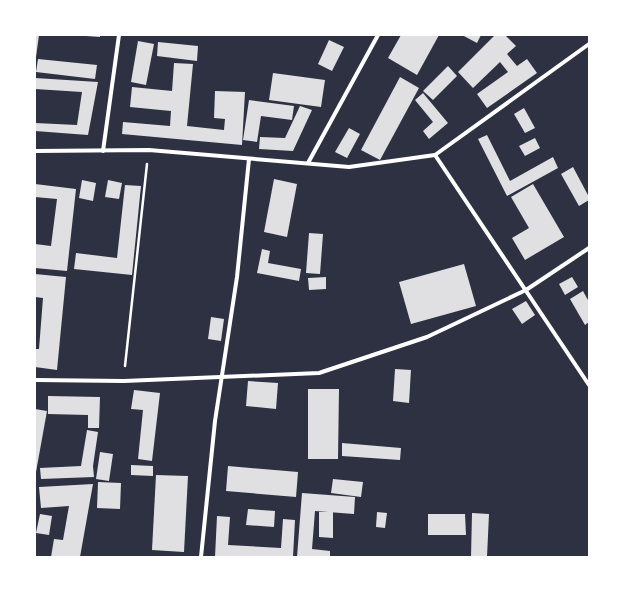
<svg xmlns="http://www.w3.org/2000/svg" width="624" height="592" font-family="Inter,sans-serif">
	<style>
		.building { fill: #e0e0e3 }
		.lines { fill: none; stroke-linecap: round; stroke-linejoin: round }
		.path { stroke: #fff; stroke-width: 2.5 }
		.minor { stroke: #fff; stroke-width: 4 }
	</style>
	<rect width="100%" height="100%" fill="#2d3142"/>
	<g class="building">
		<path d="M 35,35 L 39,35 L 36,57 L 35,57 Z"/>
		<path d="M 86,35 L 100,35 L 100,37 L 86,36 Z"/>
		<path d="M 401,35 L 439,35 L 417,75 L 388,58 Z"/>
		<path d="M 462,35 L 481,35 L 477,43 Z"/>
		<path d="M 495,35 L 505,35 L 516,46 L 507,54 L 517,66 L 527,59 L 537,73 L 487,108 L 477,94 L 508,72 L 500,62 L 473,88 L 458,72 Z"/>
		<path d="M 329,40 L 344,47 L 332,71 L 318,64 Z"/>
		<path d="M 138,41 L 154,44 L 146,85 L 131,82 Z"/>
		<path d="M 158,42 L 198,46 L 197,61 L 157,56 Z"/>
		<path d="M 38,59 L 97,65 L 95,79 L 36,72 Z"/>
		<path d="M 174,63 L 193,64 L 187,126 L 224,130 L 225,119 L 214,118 L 215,91 L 245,92 L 242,145 L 122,134 L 123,122 L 170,126 L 171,111 L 130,107 L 132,87 L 172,91 Z"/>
		<path d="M 448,66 L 457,76 L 433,100 L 423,91 Z"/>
		<path d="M 273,73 L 325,80 L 321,107 L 269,100 Z"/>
		<path d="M 400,77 L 419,88 L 380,160 L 361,150 Z"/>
		<path d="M 35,78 L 98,82 L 88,135 L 35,131 L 35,123 L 77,125 L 82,92 L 35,89 Z"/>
		<path d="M 423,93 L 448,123 L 429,139 L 423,131 L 433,122 L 415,100 Z"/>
		<path d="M 249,100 L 294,106 L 292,120 L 261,116 L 257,142 L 243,140 Z"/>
		<path d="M 300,106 L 312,110 L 293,151 L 259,149 L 260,137 L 285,138 Z"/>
		<path d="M 524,108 L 535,128 L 525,133 L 514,114 Z"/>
		<path d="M 349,128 L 360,134 L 347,158 L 335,152 Z"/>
		<path d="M 487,135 L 510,181 L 553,157 L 558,168 L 507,196 L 478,139 Z"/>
		<path d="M 535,138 L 540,148 L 525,156 L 519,146 Z"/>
		<path d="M 573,167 L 589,197 L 589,200 L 579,206 L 561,174 Z"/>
		<path d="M 274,179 L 297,184 L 287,237 L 264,232 Z"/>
		<path d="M 82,180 L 96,183 L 93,201 L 79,198 Z"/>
		<path d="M 108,180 L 122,183 L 119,199 L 105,197 Z"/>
		<path d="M 35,184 L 76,189 L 67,271 L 35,268 L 35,244 L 51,246 L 57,199 L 35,197 Z"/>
		<path d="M 533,184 L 564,237 L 525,260 L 512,238 L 529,228 L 511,197 Z"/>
		<path d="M 125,185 L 141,186 L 132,275 L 74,269 L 76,253 L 117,258 Z"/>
		<path d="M 309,233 L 323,234 L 320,274 L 306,273 Z"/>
		<path d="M 262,249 L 270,251 L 268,263 L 301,269 L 299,281 L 257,273 Z"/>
		<path d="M 464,264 L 476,306 L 411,324 L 399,282 Z"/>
		<path d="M 35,274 L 66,277 L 57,370 L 35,367 L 35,349 L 39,349 L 43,298 L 35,297 Z"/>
		<path d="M 326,277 L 326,289 L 309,290 L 308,278 Z"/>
		<path d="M 572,277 L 578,287 L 565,295 L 559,284 Z"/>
		<path d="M 583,291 L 589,302 L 589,322 L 585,325 L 570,299 Z"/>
		<path d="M 526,301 L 535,315 L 522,324 L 512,309 Z"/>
		<path d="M 211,317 L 224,319 L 221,341 L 208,339 Z"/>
		<path d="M 395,369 L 411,370 L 409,403 L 393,401 Z"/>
		<path d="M 248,381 L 278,383 L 276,409 L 246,406 Z"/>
		<path d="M 308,389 L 339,389 L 338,459 L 308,459 Z"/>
		<path d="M 134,390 L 160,393 L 152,461 L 138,459 L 143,410 L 131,409 Z"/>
		<path d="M 48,396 L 100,397 L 99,428 L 88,428 L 88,415 L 48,414 Z"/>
		<path d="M 35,409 L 47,411 L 36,472 L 35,472 Z"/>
		<path d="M 87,430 L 98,432 L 93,466 L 94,477 L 41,479 L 40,468 L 81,466 Z"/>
		<path d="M 342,443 L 401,448 L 400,460 L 342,456 Z"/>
		<path d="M 100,452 L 113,454 L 109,481 L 96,479 Z"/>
		<path d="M 131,465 L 153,466 L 153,476 L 131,475 Z"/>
		<path d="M 228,466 L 298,472 L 296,497 L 226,491 Z"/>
		<path d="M 156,475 L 188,476 L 184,552 L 152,550 Z"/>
		<path d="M 333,479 L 363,482 L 361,497 L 331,493 Z"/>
		<path d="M 98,482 L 121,483 L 120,509 L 97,508 Z"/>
		<path d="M 93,484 L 80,557 L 51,557 L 54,539 L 63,540 L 69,506 L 41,508 L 39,487 Z"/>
		<path d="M 302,493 L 355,497 L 354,514 L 315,511 L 312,549 L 330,551 L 330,557 L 297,557 Z"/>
		<path d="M 248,509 L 275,511 L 274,527 L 246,525 Z"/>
		<path d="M 319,512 L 333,512 L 333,538 L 319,537 Z"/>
		<path d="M 377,512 L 387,513 L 385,528 L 376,527 Z"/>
		<path d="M 472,513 L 489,514 L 487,557 L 471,557 Z"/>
		<path d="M 40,514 L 52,516 L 49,535 L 36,533 Z"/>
		<path d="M 428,514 L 465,514 L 466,535 L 428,535 Z"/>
		<path d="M 217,516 L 230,517 L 228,545 L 281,548 L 283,519 L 295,520 L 293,557 L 215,557 Z"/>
	</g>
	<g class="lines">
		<path class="path" d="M 125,366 L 147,164"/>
		<g class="minor">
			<path d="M 35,151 L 149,150 L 349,167 L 435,155 L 589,44"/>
			<path d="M 103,151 L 119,35"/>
			<path d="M 435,155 L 589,385"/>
			<path d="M 308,163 L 378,35"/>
			<path d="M 35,380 L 124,381 L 319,373 L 427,337 L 526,290 L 589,248"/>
			<path d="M 201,557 L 215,421 L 237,277 L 249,159"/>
		</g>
	</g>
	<rect width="624" height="592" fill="none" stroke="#ffffff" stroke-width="72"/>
</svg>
